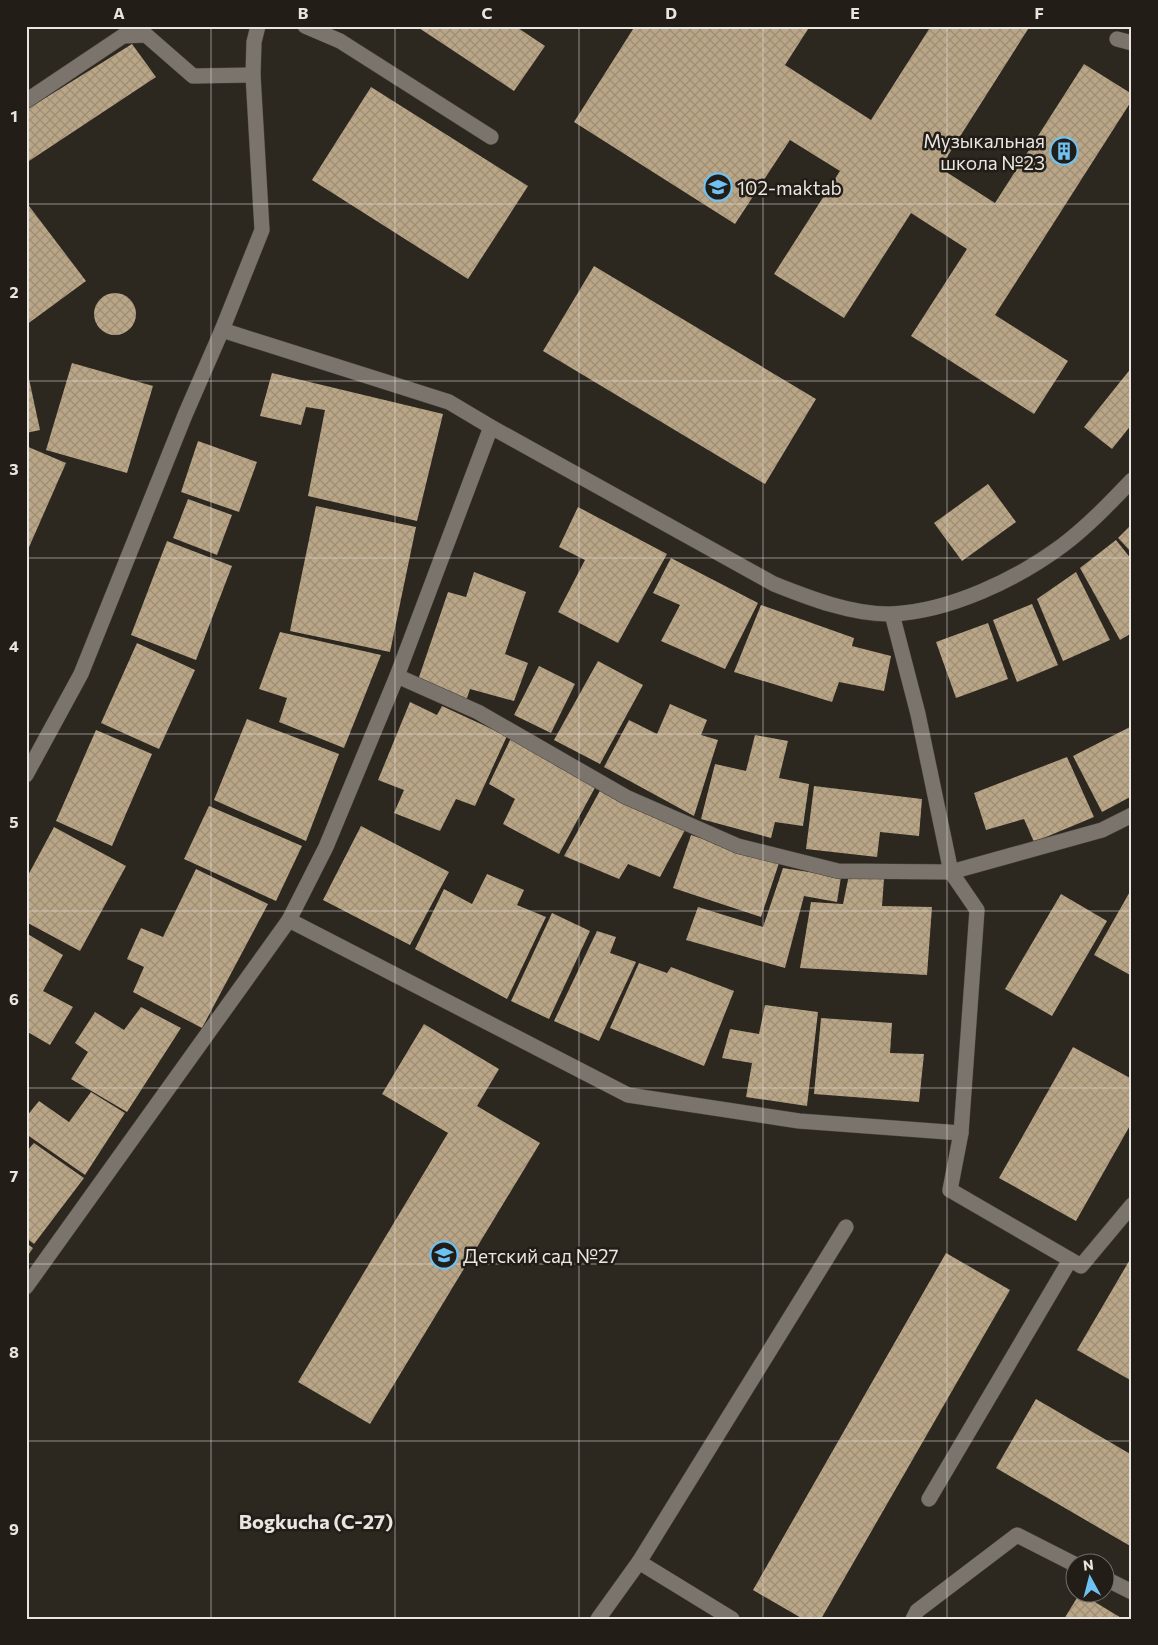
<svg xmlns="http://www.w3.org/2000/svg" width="1158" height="1645" font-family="Commissioner,sans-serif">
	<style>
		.building { fill: url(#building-cross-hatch) }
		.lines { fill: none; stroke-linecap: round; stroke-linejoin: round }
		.minor-casing { stroke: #47433d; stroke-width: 16 }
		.minor { stroke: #7b746c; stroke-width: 15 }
		.grid { fill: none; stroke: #e9e6e1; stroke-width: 1; stroke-opacity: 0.55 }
		.labels { text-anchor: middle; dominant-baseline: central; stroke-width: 5; stroke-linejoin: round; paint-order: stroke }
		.poi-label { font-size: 19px; fill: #e9e6e1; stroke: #221d16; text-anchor: start }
		.neighbourhood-label { font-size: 20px; font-weight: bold; fill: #e9e6e1; stroke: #221d16 }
		.neatline { fill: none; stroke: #e9e6e1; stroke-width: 2 }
		.grid-label { font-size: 16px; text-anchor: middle; font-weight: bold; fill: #e9e6e1 }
	</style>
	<defs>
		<pattern id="building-cross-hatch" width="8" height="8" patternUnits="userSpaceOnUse" patternTransform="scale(1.25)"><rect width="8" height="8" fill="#baa687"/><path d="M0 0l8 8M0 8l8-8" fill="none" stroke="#9d8e76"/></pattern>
	</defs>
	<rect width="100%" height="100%" fill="#2c271f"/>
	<g class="building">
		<path d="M 420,26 L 515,26 L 545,46 L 514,91 L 419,28 Z"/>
		<path d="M 635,26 L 810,26 L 785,65 L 871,120 L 931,26 L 1030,26 L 940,168 L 995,203 L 1084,64 L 1132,94 L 1132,100 L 995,315 L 1068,361 L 1034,414 L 911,336 L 967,249 L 911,213 L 844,318 L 774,274 L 840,171 L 790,140 L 735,224 L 574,122 Z"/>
		<path d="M 132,44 L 156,77 L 26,163 L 26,110 Z"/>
		<path d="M 371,87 L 528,186 L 468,279 L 312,180 Z"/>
		<path d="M 26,202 L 86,281 L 26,325 Z"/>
		<path d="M 594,266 L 816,399 L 765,484 L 543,351 Z"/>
		<circle cx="115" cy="314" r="21"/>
		<path d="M 72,363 L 153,386 L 127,473 L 46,450 Z"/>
		<path d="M 1132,367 L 1132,424 L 1112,449 L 1084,427 Z"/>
		<path d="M 272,373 L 443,414 L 417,521 L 308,496 L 325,410 L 306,407 L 301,425 L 260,416 Z"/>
		<path d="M 26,379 L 29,379 L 40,430 L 26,433 Z"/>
		<path d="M 198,441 L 257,462 L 239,512 L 181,492 Z"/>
		<path d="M 26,446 L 66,463 L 26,554 Z"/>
		<path d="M 988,484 L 1016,522 L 962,561 L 934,523 Z"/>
		<path d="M 188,499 L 232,515 L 217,555 L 173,538 Z"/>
		<path d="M 316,506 L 416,527 L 390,652 L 290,631 Z"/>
		<path d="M 578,507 L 667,554 L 618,643 L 558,612 L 585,560 L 559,547 Z"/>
		<path d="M 1132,524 L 1132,553 L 1118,538 Z"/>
		<path d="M 1116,540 L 1132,560 L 1132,633 L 1120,640 L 1080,568 Z"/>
		<path d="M 167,541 L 232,566 L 196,660 L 131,635 Z"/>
		<path d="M 671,558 L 758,603 L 725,669 L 661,641 L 680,605 L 653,593 Z"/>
		<path d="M 474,572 L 526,592 L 505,654 L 528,663 L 514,701 L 470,689 L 466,701 L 417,683 L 448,592 L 466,597 Z"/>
		<path d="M 1076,572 L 1110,640 L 1063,661 L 1037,599 Z"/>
		<path d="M 1032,604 L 1058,665 L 1017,682 L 993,620 Z"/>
		<path d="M 761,605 L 854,638 L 852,646 L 891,656 L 884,691 L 839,682 L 832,702 L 734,672 Z"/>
		<path d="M 988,623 L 1008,679 L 956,698 L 936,642 Z"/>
		<path d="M 280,632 L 381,655 L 344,748 L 279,722 L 287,698 L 259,689 Z"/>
		<path d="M 137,643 L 195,670 L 159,749 L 101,723 Z"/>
		<path d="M 598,661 L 643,685 L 600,764 L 554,740 Z"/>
		<path d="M 539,666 L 575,684 L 551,733 L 514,715 Z"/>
		<path d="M 410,702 L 437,715 L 442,706 L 507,736 L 475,806 L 456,799 L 440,831 L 394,813 L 404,790 L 378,780 Z"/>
		<path d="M 670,704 L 707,720 L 701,735 L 718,740 L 694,816 L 604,767 L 629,720 L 657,734 Z"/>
		<path d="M 247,719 L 339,754 L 306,841 L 214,800 Z"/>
		<path d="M 1132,726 L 1132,796 L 1102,812 L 1073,756 Z"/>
		<path d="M 96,730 L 152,754 L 112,846 L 56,821 Z"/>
		<path d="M 755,735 L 788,741 L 779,778 L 809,784 L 803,826 L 775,822 L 771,838 L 701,819 L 715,764 L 746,771 Z"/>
		<path d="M 512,736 L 598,782 L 559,854 L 503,824 L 515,799 L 489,784 Z"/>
		<path d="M 1067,757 L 1094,817 L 1034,842 L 1024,819 L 986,830 L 974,793 Z"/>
		<path d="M 814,786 L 922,799 L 919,836 L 880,832 L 877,857 L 806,849 Z"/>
		<path d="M 602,787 L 685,830 L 660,877 L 628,864 L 619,879 L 564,856 Z"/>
		<path d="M 209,806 L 302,846 L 276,901 L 184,859 Z"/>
		<path d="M 361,826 L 449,872 L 410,945 L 323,900 Z"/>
		<path d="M 54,827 L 126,866 L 80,951 L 26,922 L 26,879 Z"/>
		<path d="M 691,835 L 779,863 L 761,917 L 673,888 Z"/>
		<path d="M 783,868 L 841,877 L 837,902 L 804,896 L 785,968 L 686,940 L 698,907 L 763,927 Z"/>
		<path d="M 196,869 L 268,904 L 202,1028 L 133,992 L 144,967 L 127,959 L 141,928 L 163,937 Z"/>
		<path d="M 487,874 L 524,890 L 517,905 L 546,917 L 507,999 L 415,949 L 444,889 L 472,904 Z"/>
		<path d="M 849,875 L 884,879 L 882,906 L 932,907 L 927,975 L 800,968 L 811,902 L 843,904 Z"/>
		<path d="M 1132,888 L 1132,976 L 1094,955 Z"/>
		<path d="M 1061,894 L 1107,921 L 1052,1016 L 1005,989 Z"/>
		<path d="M 552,913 L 590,931 L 549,1019 L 511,1001 Z"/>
		<path d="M 597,931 L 616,937 L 610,953 L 636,962 L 599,1041 L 554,1021 Z"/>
		<path d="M 26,933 L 63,955 L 43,991 L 73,1007 L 50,1045 L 26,1031 Z"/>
		<path d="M 639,963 L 667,973 L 671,967 L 734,991 L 704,1066 L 610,1028 Z"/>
		<path d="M 765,1005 L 818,1012 L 807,1106 L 746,1097 L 752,1063 L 722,1058 L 730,1029 L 759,1034 Z"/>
		<path d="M 141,1007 L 181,1028 L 127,1112 L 71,1079 L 88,1052 L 75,1043 L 95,1012 L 124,1030 Z"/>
		<path d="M 821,1018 L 892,1023 L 890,1053 L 924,1054 L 919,1102 L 814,1094 Z"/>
		<path d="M 424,1024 L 499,1069 L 477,1106 L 540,1143 L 370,1424 L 298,1382 L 448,1133 L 382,1094 Z"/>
		<path d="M 1073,1047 L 1132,1079 L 1132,1122 L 1076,1221 L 999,1178 Z"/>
		<path d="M 91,1092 L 125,1113 L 85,1175 L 26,1134 L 26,1117 L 39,1101 L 69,1122 Z"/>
		<path d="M 34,1143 L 84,1178 L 34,1244 L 26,1238 L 26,1152 Z"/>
		<path d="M 26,1243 L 33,1248 L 26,1258 Z"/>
		<path d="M 946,1253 L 1010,1290 L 821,1619 L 803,1619 L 753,1590 Z"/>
		<path d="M 1132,1256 L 1132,1381 L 1077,1350 Z"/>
		<path d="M 1036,1399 L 1132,1455 L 1132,1547 L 996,1468 Z"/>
		<path d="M 1080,1593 L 1123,1619 L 1064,1619 Z"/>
	</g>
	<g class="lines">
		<g class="minor-casing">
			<g id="minor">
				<path d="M 305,26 L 340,41 L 491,137"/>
				<path d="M 1117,39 L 1132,43"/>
				<path d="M 26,101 L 123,36 L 146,35 L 193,76 L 253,75"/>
				<path d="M 222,330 L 449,402 L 491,427 L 774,584 C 809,598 853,615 892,614 C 950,611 1016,580 1063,545 C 1088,526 1110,503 1132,480"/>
				<path d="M 892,614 L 918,714 L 951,872 L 977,910 L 961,1133 L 950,1190 L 1081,1266 L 1132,1205"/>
				<path d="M 397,676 L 478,712 L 626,797 L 738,846 L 838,871 L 951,872 L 1102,830 L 1132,815"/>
				<path d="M 26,775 L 81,674 L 185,415 L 222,330 L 262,230 L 253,75 L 254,42 L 258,26"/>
				<path d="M 289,920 L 628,1095 L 799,1121 L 961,1133"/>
				<path d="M 26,1287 L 289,920 L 326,847 L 397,676 L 491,427"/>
				<path d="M 929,1499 L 1070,1260"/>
				<path d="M 639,1562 L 846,1227"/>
				<path d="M 1106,1579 L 1132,1592"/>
				<path d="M 598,1619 L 639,1562 L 732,1619"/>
				<path d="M 913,1619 L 917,1611 L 1017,1535 L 1076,1565"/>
			</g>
		</g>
		<use href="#minor" class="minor"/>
	</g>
	<path class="grid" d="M 211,26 L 211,1619M 395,26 L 395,1619M 579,26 L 579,1619M 763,26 L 763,1619M 947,26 L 947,1619M 26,204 L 1132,204M 26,381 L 1132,381M 26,558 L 1132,558M 26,734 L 1132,734M 26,911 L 1132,911M 26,1088 L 1132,1088M 26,1264 L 1132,1264M 26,1441 L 1132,1441"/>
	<defs>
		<g id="building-ring" transform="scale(1.4375)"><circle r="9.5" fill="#221d16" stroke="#6ec2f3" stroke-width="1.5"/><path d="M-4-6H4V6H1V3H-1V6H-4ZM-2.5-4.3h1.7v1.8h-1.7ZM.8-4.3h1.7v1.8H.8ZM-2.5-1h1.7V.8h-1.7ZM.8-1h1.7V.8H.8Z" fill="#6ec2f3"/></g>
		<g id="school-ring" transform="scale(1.4375)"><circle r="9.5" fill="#221d16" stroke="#6ec2f3" stroke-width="1.5"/><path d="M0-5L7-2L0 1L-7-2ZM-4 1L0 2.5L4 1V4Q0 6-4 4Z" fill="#6ec2f3"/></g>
	</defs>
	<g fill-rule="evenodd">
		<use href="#building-ring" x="1064" y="151"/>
		<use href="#school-ring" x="718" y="187"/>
		<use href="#school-ring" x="444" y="1255"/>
	</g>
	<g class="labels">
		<g class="poi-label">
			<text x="1045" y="140" text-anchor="end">Музыкальная<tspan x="1045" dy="22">школа №23</tspan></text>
			<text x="737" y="187">102-maktab</text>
			<text x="463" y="1255">Детский сад №27</text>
		</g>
		<g class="neighbourhood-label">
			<text x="316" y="1521">Bogkucha (C-27)</text>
		</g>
	</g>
	<rect width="1158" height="1645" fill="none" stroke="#221d16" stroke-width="55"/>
	<g transform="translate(1090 1578) rotate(353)"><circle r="24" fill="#221d16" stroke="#726d67"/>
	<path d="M0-4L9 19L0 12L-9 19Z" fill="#6ec2f3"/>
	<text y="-8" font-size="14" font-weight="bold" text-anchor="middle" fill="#e9e6e1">N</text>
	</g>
	<rect x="28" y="28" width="1102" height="1590" class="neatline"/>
	<g class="grid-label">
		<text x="119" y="19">A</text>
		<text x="303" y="19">B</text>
		<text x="487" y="19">C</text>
		<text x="671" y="19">D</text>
		<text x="855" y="19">E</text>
		<text x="1039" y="19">F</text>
		<text x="14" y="122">1</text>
		<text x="14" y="298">2</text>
		<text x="14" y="475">3</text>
		<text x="14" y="652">4</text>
		<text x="14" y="828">5</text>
		<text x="14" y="1005">6</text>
		<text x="14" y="1182">7</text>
		<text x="14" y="1358">8</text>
		<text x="14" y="1535">9</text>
	</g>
</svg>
